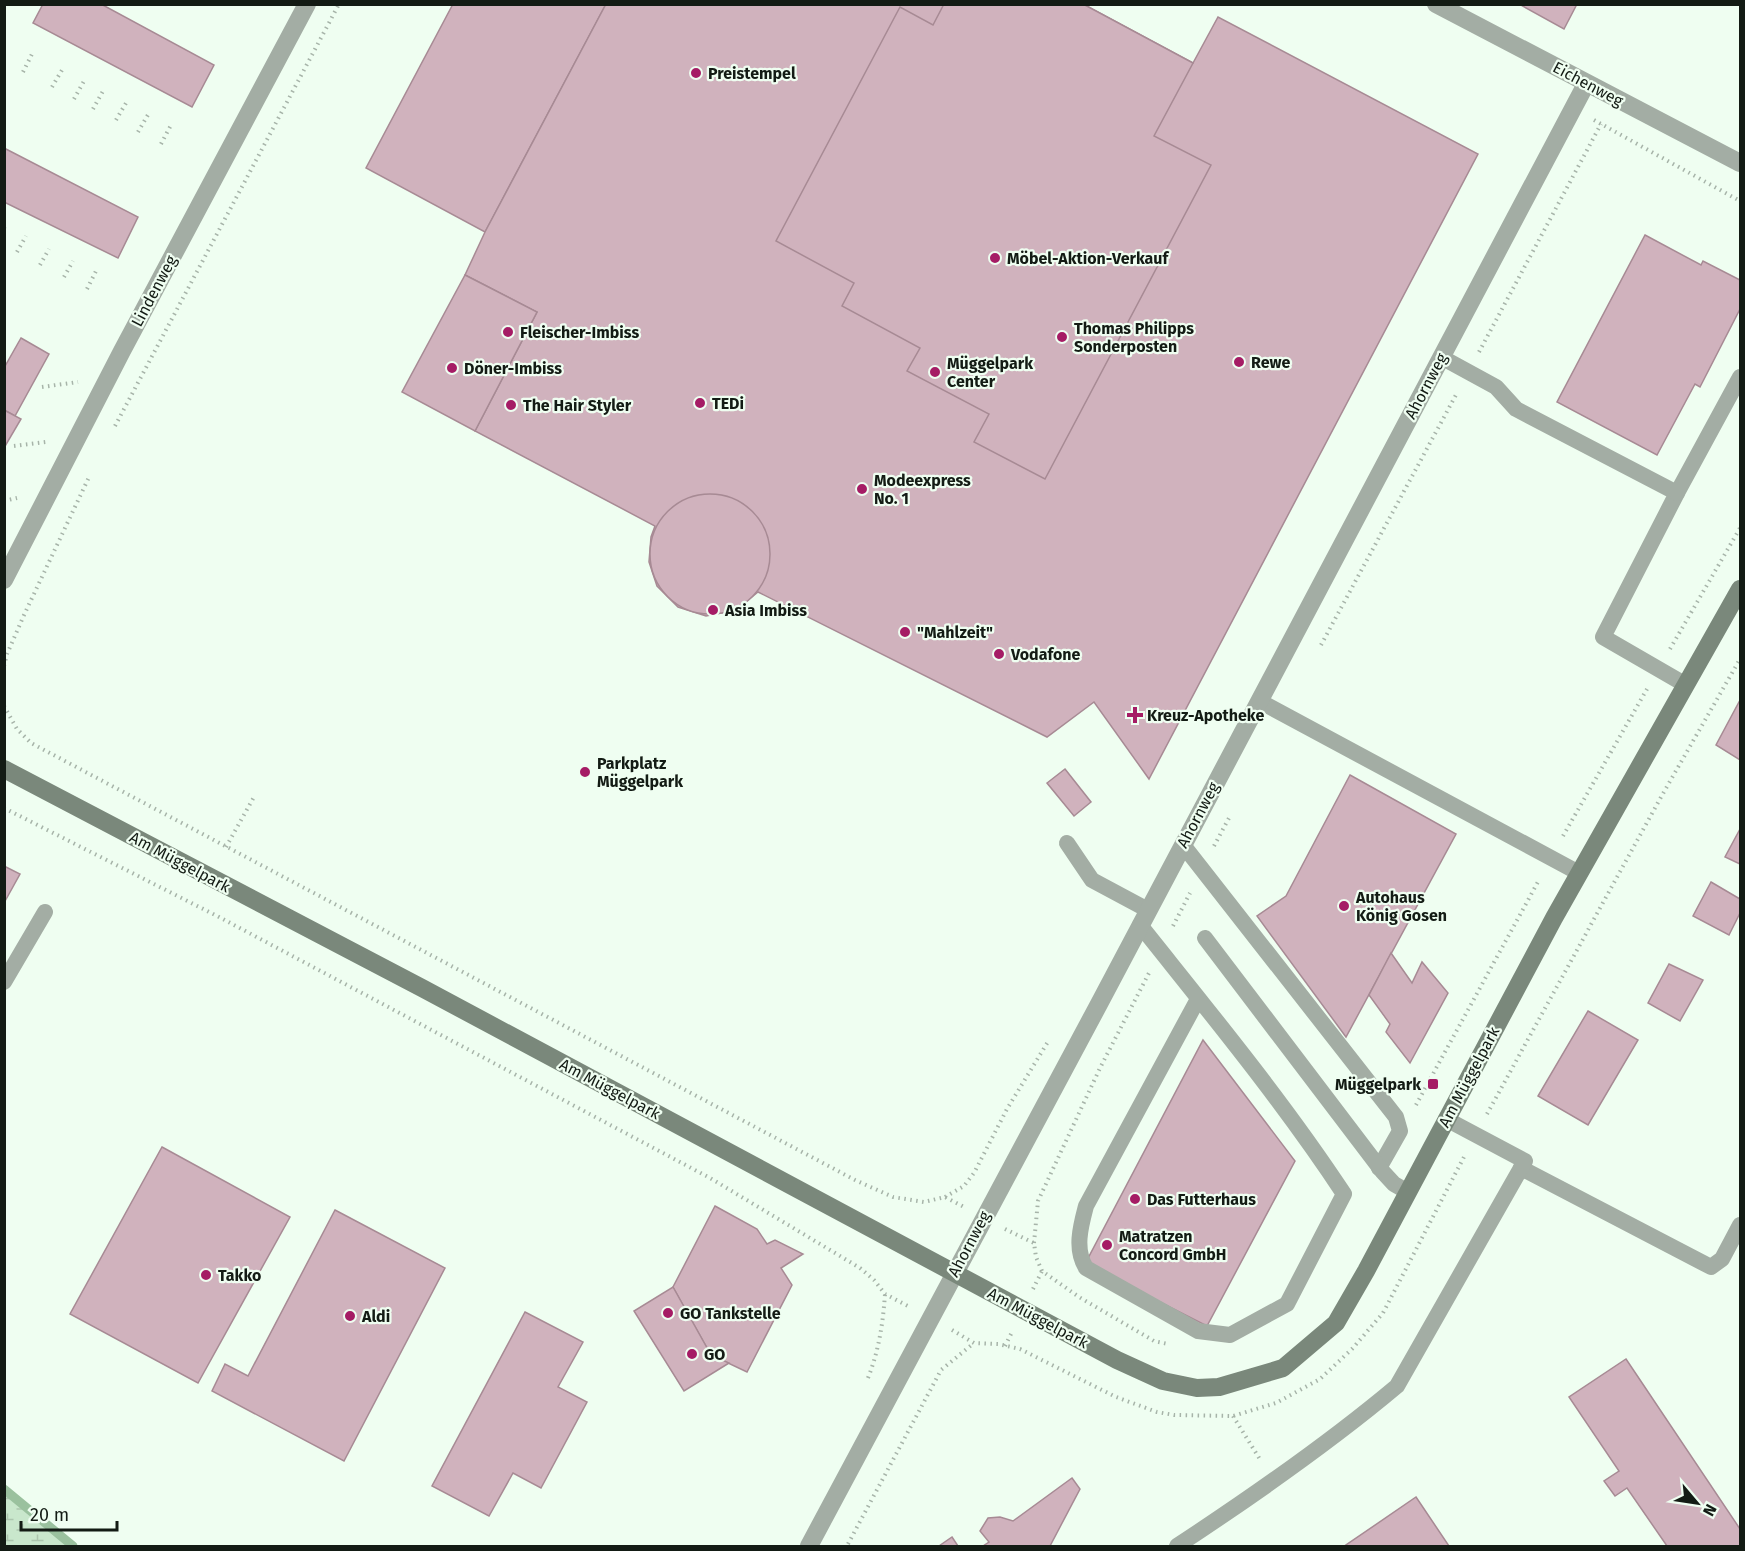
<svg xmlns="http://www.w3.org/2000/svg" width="1745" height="1551" font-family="'Fira Sans',sans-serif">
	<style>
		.wetland { fill: url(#wetland-marsh) }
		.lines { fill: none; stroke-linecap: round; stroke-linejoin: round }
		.stream { stroke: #9ac19e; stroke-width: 9 }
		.building { fill: #d0b2bd; stroke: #a78a94; stroke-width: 1.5 }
		.path { stroke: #a7b4a9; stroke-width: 4; stroke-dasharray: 1.5 4.5; stroke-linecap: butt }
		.lane { stroke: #a3ada4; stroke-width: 16 }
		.street { stroke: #a3ada4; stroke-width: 18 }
		.secondary { stroke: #7a887b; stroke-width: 18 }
		.poi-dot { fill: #a51c65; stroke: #effef1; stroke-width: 2 }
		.labels { text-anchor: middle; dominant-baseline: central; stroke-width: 4.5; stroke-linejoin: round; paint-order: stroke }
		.poi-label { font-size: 16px; font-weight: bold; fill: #131b14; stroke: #effef1; text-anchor: start }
		.street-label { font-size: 16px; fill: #131b14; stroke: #effef1 }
	</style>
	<defs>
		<pattern id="wetland-marsh" width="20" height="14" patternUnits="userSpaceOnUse" patternTransform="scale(1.5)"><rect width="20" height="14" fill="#c9e7cc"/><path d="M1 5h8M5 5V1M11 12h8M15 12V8" fill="none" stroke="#acc6ae"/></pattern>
	</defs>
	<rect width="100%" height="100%" fill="#effef1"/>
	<path class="wetland" d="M 5,1489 L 73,1546 L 5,1546 Z"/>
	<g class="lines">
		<path class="stream" d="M 4,1489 L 73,1546"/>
	</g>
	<g class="building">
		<path d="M 43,4 L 101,4 L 214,65 L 192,107 L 33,23 Z"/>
		<path d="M 453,4 L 606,4 L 485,232 L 366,168 Z"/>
		<path d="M 606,4 L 1083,4 L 1193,63 L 1218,17 L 1478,154 L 1149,779 L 1094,702 L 1047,737 L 758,592 L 736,610 L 706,616 L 678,607 L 657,586 L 649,562 L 651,537 L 655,526 L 475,431 L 537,312 L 465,275 L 485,232 Z"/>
		<path d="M 944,4 L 1083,4 L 1193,63 L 1154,136 L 1211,165 L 1045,479 L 974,442 L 989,414 L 907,371 L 920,348 L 842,306 L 854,283 L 776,241 L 900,7 L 933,25 Z"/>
		<path d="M 1519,4 L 1577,4 L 1564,29 Z"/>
		<path d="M 4,148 L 138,217 L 118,258 L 4,202 Z"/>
		<path d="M 1645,235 L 1701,265 L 1703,261 L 1740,280 L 1740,309 L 1700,387 L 1695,384 L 1657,455 L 1557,402 Z"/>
		<path d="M 465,275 L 537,312 L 475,431 L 402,392 Z"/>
		<path d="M 21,338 L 49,354 L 15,416 L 4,410 L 4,368 Z"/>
		<path d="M 4,410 L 21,419 L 4,448 Z"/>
		<circle cx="710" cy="554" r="60"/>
		<path d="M 1739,702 L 1740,703 L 1740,760 L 1716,745 Z"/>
		<path d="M 1065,769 L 1091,802 L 1074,816 L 1047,783 Z"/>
		<path d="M 1350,775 L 1456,834 L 1346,1037 L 1257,916 L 1286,896 Z"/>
		<path d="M 1740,829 L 1740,864 L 1725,857 Z"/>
		<path d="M 4,866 L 20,874 L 4,903 Z"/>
		<path d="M 1711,882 L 1740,899 L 1740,913 L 1729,935 L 1693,916 Z"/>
		<path d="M 1391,953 L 1412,983 L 1422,962 L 1448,993 L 1410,1063 L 1386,1032 L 1390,1024 L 1369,995 Z"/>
		<path d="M 1669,964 L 1703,980 L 1680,1021 L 1648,1003 Z"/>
		<path d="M 1588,1011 L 1638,1040 L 1588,1125 L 1538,1096 Z"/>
		<path d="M 1203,1040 L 1295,1161 L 1207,1326 L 1085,1264 Z"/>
		<path d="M 162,1147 L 290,1217 L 198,1383 L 70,1314 Z"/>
		<path d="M 715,1206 L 757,1229 L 767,1244 L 775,1240 L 803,1254 L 781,1268 L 792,1285 L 747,1372 L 711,1355 L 673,1287 Z"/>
		<path d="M 335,1210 L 445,1268 L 344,1461 L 212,1391 L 225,1364 L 248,1376 Z"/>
		<path d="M 673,1287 L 711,1355 L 729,1363 L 684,1391 L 634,1311 Z"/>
		<path d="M 525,1312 L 583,1342 L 558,1387 L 587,1402 L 541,1488 L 513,1473 L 489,1516 L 432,1486 Z"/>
		<path d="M 1626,1359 L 1740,1529 L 1740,1546 L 1667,1546 L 1627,1488 L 1615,1496 L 1604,1481 L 1619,1471 L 1569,1397 Z"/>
		<path d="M 1072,1478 L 1080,1489 L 1050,1546 L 983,1546 L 989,1542 L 980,1531 L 988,1518 L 1000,1517 L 1013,1521 Z"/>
		<path d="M 1416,1497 L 1449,1546 L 1348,1546 L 1346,1545 Z"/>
		<path d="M 952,1537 L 958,1546 L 939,1546 Z"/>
	</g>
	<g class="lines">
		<g class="path">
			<path d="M 23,72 L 32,54"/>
			<path d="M 52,87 L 62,70"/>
			<path d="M 74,99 L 84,81"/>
			<path d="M 93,109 L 103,91"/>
			<path d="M 116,120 L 126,103"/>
			<path d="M 1594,120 L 1740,201"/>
			<path d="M 138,132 L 149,113"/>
			<path d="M 161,144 L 171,125"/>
			<path d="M 4,228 L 6,225"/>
			<path d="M 17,252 L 26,236"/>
			<path d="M 40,265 L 49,249"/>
			<path d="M 64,277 L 73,261"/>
			<path d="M 87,289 L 96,271"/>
			<path d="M 1479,352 L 1601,124"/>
			<path d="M 42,387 L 78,382"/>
			<path d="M 115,426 L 339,4"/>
			<path d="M 14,446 L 46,442"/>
			<path d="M 4,501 L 17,498"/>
			<path d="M 1321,645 L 1457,393"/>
			<path d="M 1670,649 L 1740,528"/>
			<path d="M 4,666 L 7,654 L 24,615 L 90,475"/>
			<path d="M 4,706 L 17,729 L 31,743 L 855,1180 L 893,1197 L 924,1202 L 945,1197 L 964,1207"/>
			<path d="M 4,808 L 219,917 L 710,1178 L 860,1268 L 874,1280 L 885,1294 L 908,1306"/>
			<path d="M 1563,836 L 1647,689"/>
			<path d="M 1214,846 L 1229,818"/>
			<path d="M 226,847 L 254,797"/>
			<path d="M 1173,926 L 1190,893"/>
			<path d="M 1416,1105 L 1539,880"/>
			<path d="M 1487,1114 L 1661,797 L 1740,659"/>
			<path d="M 945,1197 L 964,1186 L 974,1173 L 1007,1109 L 1049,1040"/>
			<path d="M 1005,1229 L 1034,1243 L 1036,1257 L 1042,1271 L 1079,1297 L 1154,1341 L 1168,1344"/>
			<path d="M 1034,1243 L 1038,1201 L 1100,1068 L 1149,973"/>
			<path d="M 1033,1289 L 1042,1271"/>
			<path d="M 952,1330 L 974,1343 L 998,1344 L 1020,1349 L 1116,1397 L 1157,1412 L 1174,1415 L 1233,1416 L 1276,1403 L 1320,1379 L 1352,1349 L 1383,1313 L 1465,1155"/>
			<path d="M 1005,1346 L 1013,1330"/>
			<path d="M 868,1378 C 879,1350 883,1323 885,1294"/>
			<path d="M 1233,1416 L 1261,1461"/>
			<path d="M 848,1544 L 941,1370 L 974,1343"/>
		</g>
		<g class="lane">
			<path d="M 1441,357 L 1496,387 L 1516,409 L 1677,493 L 1603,637 L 1686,685"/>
			<path d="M 1677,493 L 1740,377"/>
			<path d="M 1259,701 L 1579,873"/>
			<path d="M 1067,843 L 1092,880 L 1148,910"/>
			<path d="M 1183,845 L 1396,1117 L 1400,1131 L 1379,1168"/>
			<path d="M 1140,925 C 1210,1013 1282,1100 1344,1194 L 1287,1304 L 1230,1335 L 1198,1331 L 1086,1268 C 1074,1249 1081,1225 1086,1206 L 1198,999"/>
			<path d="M 1205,938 L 1382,1171 L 1394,1184 L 1408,1192"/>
			<path d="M 4,982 L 45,912"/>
			<path d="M 1521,1168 L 1711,1267 L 1722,1259 L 1740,1225"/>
			<path d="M 1177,1546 C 1253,1496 1328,1444 1397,1386 L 1525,1161 L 1446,1119"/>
		</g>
		<g class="street">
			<path d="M 1436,4 L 1740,163"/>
			<path d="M 4,580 L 122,351 L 307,4"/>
			<path d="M 809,1546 L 1099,1004 L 1586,84"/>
		</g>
		<path class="secondary" d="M 4,769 L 422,988 L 1117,1360 L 1163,1381 L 1197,1388 L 1219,1387 L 1283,1368 L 1336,1323 L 1366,1271 L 1554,918 L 1740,589"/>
	</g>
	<g class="poi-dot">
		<circle cx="696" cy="73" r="6"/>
		<circle cx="995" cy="258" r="6"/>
		<circle cx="508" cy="332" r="6"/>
		<circle cx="1062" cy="337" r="6"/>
		<circle cx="1239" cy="362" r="6"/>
		<circle cx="452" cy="368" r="6"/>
		<circle cx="935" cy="372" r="6"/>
		<circle cx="700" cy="403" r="6"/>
		<circle cx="511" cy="405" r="6"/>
		<circle cx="862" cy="489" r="6"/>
		<circle cx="713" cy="610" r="6"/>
		<circle cx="905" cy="632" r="6"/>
		<circle cx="999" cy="654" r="6"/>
		<path d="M1132 706h6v6h6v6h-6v6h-6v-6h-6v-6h6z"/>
		<circle cx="585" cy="772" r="6"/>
		<circle cx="1344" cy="906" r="6"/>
		<rect x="1427" y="1078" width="12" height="12" rx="3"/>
		<circle cx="1135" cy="1199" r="6"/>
		<circle cx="1107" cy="1245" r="6"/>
		<circle cx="206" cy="1275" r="6"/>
		<circle cx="668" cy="1313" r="6"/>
		<circle cx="350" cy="1316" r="6"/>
		<circle cx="692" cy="1354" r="6"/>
	</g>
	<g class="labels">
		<g class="poi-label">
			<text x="708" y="73">Preistempel</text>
			<text x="1007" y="258">Möbel-Aktion-Verkauf</text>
			<text x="1074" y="328">Thomas Philipps<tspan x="1074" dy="18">Sonderposten</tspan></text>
			<text x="520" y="332">Fleischer-Imbiss</text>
			<text x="1251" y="362">Rewe</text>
			<text x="947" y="363">Müggelpark<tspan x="947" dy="18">Center</tspan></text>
			<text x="464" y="368">Döner-Imbiss</text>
			<text x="712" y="403">TEDi</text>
			<text x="523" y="405">The Hair Styler</text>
			<text x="874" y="480">Modeexpress<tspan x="874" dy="18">No. 1</tspan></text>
			<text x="725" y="610">Asia Imbiss</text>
			<text x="917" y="632">"Mahlzeit"</text>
			<text x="1011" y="654">Vodafone</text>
			<text x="1147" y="715">Kreuz-Apotheke</text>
			<text x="597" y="763">Parkplatz<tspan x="597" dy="18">Müggelpark</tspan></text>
			<text x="1356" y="897">Autohaus<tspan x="1356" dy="18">König Gosen</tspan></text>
			<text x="1421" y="1084" text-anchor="end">Müggelpark</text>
			<text x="1147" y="1199">Das Futterhaus</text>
			<text x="1119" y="1236">Matratzen<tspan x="1119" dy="18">Concord GmbH</tspan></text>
			<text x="218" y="1275">Takko</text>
			<text x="680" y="1313">GO Tankstelle</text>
			<text x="362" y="1316">Aldi</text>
			<text x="704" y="1354">GO</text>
		</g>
		<g class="street-label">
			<text transform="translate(1588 84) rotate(28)">Eichenweg</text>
			<text transform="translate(154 291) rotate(-62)">Lindenweg</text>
			<text transform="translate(1426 386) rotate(-62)">Ahornweg</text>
			<text transform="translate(1198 815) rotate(-62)">Ahornweg</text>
			<text transform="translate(180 862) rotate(28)">Am Müggelpark</text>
			<text transform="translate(1469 1077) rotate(-62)">Am Müggelpark</text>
			<text transform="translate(610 1089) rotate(28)">Am Müggelpark</text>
			<text transform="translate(969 1244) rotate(-62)">Ahornweg</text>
			<text transform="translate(1038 1318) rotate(28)">Am Müggelpark</text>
		</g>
	</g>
	<rect width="1745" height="1551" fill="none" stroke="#131b14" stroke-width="12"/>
	<g transform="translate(1697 1503) rotate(119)" stroke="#effef1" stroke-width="4.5" paint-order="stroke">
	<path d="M0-4.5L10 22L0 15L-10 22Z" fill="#131b14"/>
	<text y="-9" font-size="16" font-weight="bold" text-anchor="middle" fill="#131b14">N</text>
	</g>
	<path d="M21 1521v9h96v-9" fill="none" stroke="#131b14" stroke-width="3"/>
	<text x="30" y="1521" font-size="18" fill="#131b14" stroke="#effef1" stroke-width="4.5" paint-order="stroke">20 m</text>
</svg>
